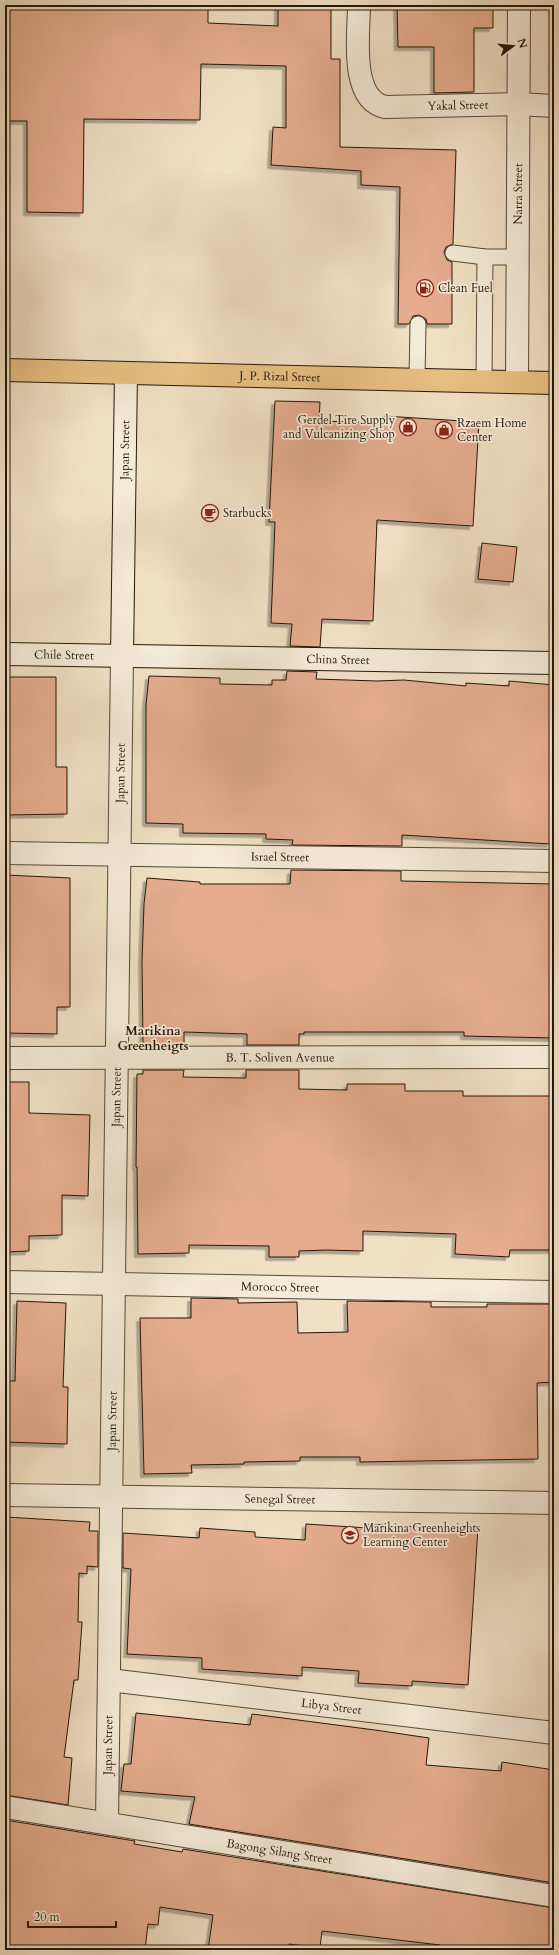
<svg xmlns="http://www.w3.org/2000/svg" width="559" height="1955" font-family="Cardo,serif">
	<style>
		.building { fill: #e5ac8f; stroke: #241606; filter: url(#shadow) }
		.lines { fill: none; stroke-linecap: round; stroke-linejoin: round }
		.lane-casing { stroke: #574836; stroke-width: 17 }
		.street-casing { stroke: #574836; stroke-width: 24 }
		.secondary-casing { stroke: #241606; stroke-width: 24 }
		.primary-casing { stroke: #241606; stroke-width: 24 }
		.path { stroke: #241606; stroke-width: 2.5; stroke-dasharray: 3 2; stroke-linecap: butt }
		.lane { stroke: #f5ebd9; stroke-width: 15 }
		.street { stroke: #f5ebd9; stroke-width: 22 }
		.secondary { stroke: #f5ebd9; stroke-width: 22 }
		.primary { stroke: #e8c082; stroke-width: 22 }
		.labels { text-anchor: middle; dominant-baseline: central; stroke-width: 3.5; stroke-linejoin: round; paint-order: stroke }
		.street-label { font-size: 12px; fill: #241606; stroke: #f5ebd9 }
		.poi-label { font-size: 12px; fill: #241606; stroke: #f5ebd9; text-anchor: start }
		.neighbourhood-label { font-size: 13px; font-weight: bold; fill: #241606; stroke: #f5ebd9 }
	</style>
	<defs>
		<filter id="shadow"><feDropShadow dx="-3.5" dy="3.5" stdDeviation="0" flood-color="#0004"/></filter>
	</defs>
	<rect width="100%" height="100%" fill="#f0e0c4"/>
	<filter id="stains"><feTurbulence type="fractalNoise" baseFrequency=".005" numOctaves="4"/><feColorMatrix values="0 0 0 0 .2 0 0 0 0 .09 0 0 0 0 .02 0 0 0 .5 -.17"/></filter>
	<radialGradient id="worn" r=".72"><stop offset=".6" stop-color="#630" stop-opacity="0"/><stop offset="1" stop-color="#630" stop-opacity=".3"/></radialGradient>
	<g class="building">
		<path d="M 5,5 L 208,5 L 208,23 L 278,26 L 278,5 L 331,5 L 331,59 L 340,59 L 340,147 L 456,150 L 453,244 L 446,247 L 444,252 L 447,260 L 452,262 L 452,324 L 427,324 L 426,319 L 419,315 L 413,316 L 409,324 L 398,324 L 400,187 L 361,185 L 361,171 L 271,165 L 273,127 L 286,128 L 286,66 L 201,64 L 200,120 L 84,119 L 83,213 L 27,212 L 27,121 L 5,121 Z"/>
		<path d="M 397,5 L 493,5 L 493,28 L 474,28 L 474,92 L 434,93 L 434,47 L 398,47 Z"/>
		<path d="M 275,401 L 320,402 L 319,421 L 384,423 L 384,416 L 479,422 L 473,526 L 377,520 L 373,621 L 322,619 L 320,647 L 290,646 L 292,624 L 271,623 L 275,522 L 269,522 Z"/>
		<path d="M 482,543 L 517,547 L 513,582 L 478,579 Z"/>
		<path d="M 287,671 L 317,672 L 316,679 L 377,681 L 404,680 L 466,686 L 466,683 L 509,686 L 509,681 L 554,685 L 554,808 L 552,808 L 550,844 L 402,835 L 402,846 L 292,845 L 293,840 L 266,839 L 266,834 L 183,833 L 183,824 L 146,823 L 146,705 L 149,676 L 220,678 L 220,684 L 272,685 L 272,680 L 286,680 Z"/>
		<path d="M 5,677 L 56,677 L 56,767 L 67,767 L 67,814 L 5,815 Z"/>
		<path d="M 291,870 L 401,871 L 401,881 L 554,884 L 554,1038 L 464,1036 L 464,1032 L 304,1032 L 304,1034 L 299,1034 L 299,1045 L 247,1045 L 247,1034 L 184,1032 L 184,1045 L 143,1045 L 142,961 L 144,904 L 147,878 L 200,882 L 200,884 L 290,884 Z"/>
		<path d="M 5,875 L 70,878 L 70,1007 L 57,1007 L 57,1034 L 5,1033 Z"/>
		<path d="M 143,1070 L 184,1070 L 183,1077 L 246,1078 L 246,1070 L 299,1070 L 299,1089 L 347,1090 L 347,1084 L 405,1084 L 405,1091 L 463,1091 L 463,1096 L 554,1096 L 554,1250 L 510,1250 L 509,1257 L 455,1254 L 456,1234 L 363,1231 L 363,1251 L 326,1250 L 299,1251 L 299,1257 L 269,1257 L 269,1246 L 189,1245 L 189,1253 L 138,1254 L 137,1167 L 136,1167 L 137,1074 L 143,1074 Z"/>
		<path d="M 5,1082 L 29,1082 L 29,1113 L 90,1115 L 88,1196 L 62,1195 L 62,1235 L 29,1236 L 29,1251 L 5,1252 Z"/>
		<path d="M 191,1298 L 238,1299 L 238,1303 L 297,1302 L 298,1333 L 348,1332 L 347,1301 L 431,1302 L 431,1307 L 487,1307 L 487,1304 L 554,1304 L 554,1382 L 537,1383 L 538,1459 L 360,1462 L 360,1457 L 300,1457 L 300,1461 L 244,1462 L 244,1464 L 191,1465 L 192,1473 L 144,1474 L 140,1318 L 191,1318 Z"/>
		<path d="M 17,1301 L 66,1303 L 63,1387 L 68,1387 L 67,1444 L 5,1442 L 5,1381 L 15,1381 Z"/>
		<path d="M 5,1517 L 90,1522 L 89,1531 L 98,1531 L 98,1567 L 87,1566 L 87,1574 L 79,1573 L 78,1622 L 82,1622 L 78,1680 L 74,1680 L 64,1757 L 72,1758 L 68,1805 L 5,1795 L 5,1676 L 8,1627 L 5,1627 Z"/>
		<path d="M 306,1524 L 368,1528 L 369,1524 L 455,1529 L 455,1526 L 478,1527 L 468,1685 L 412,1681 L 412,1686 L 358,1683 L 359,1671 L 302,1667 L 302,1676 L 202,1669 L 202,1658 L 127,1654 L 131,1569 L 123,1568 L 123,1533 L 199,1538 L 200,1528 L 255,1532 L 255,1537 L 305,1540 Z"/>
		<path d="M 136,1713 L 250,1725 L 252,1714 L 375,1730 L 429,1738 L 426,1765 L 501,1771 L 502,1762 L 554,1770 L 554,1883 L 189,1824 L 195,1797 L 121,1791 L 124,1764 L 131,1764 Z"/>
		<path d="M 5,1820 L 135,1841 L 134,1844 L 182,1852 L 183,1849 L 554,1908 L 554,1950 L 458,1950 L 439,1947 L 440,1945 L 322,1931 L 320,1948 L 289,1944 L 288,1950 L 208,1950 L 213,1915 L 160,1907 L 158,1925 L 148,1924 L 145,1950 L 5,1950 Z"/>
	</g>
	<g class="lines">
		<g class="lane-casing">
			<g id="lane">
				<path d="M 453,253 L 485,257 L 518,257"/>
				<path d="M 417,379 L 418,324"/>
				<path d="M 484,381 L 485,257"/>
			</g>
		</g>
		<g class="street-casing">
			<g id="street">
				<path id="s1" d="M 359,5 C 359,32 349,99 385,107 L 518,104 L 554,106"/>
				<path id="s2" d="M 517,382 L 519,5"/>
				<path id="s3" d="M 5,853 L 554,861"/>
				<path id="s4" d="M 5,1058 L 554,1057"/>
				<path id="s5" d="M 5,1282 L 554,1292"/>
				<path id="s6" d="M 5,1495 L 554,1503"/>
				<path id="s7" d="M 109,1680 L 554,1733"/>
				<path id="s8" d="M 5,1807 L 554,1896"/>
				<path id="s9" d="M 107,1822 L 122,656"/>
			</g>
		</g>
		<g class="secondary-casing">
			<g id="secondary">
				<path id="s10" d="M 5,654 L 554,663"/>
				<path id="s11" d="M 122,656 L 126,373"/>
			</g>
		</g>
		<g class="primary-casing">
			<g id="primary">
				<path id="s12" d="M 5,370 L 554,383"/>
			</g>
		</g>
		<path class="path" d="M 5,739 L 7,739"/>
		<use href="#lane" class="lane"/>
		<use href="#street" class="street"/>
		<use href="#secondary" class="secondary"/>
		<use href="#primary" class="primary"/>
	</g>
	<defs>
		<g id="fuel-ring" transform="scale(0.9)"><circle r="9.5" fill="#f5ebd9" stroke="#8f2418" stroke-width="1.5"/><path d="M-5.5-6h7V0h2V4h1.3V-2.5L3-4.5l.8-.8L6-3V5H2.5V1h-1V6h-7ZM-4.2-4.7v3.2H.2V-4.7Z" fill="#8f2418"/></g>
		<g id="shop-ring" transform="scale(0.9)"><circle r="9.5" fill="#f5ebd9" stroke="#8f2418" stroke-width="1.5"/><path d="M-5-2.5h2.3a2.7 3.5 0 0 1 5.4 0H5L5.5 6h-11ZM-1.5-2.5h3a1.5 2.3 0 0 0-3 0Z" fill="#8f2418"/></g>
		<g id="cafe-ring" transform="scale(0.9)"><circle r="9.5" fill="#f5ebd9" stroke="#8f2418" stroke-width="1.5"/><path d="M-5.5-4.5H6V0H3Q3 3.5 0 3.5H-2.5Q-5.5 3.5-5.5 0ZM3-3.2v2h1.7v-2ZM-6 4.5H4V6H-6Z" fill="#8f2418"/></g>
		<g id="school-ring" transform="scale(0.9)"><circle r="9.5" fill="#f5ebd9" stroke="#8f2418" stroke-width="1.5"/><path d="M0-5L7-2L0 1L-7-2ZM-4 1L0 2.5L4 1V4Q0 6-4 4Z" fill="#8f2418"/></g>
	</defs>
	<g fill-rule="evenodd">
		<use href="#fuel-ring" x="425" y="288"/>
		<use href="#shop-ring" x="408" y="427"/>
		<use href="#shop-ring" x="444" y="430"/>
		<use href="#cafe-ring" x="210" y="513"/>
		<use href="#school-ring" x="350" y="1535"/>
	</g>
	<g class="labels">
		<g class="street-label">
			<text stroke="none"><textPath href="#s1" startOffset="186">Yakal Street</textPath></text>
			<text stroke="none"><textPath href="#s2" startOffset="188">Narra Street</textPath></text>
			<text stroke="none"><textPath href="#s12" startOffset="275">J. P. Rizal Street</textPath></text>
			<text stroke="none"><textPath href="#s11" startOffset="206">Japan Street</textPath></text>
			<text stroke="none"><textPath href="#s10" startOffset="59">Chile Street</textPath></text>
			<text stroke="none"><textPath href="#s10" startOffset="333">China Street</textPath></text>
			<text stroke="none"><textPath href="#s9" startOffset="1049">Japan Street</textPath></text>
			<text stroke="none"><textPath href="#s3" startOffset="275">Israel Street</textPath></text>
			<text stroke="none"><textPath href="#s4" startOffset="275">B. T. Soliven Avenue</textPath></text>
			<text stroke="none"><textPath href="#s9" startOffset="725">Japan Street</textPath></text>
			<text stroke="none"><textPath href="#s5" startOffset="275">Morocco Street</textPath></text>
			<text stroke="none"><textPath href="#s9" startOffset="401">Japan Street</textPath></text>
			<text stroke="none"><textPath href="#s6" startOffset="275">Senegal Street</textPath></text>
			<text stroke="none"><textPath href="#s7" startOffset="224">Libya Street</textPath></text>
			<text stroke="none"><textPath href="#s9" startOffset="77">Japan Street</textPath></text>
			<text stroke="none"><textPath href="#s8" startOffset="278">Bagong Silang Street</textPath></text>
		</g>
		<g class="poi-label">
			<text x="438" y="288">Clean Fuel</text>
			<text x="395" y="420" text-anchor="end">Gerdel Tire Supply<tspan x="395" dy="14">and Vulcanizing Shop</tspan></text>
			<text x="457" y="423">Rzaem Home<tspan x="457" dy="14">Center</tspan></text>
			<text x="223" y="513">Starbucks</text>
			<text x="363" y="1528">Marikina Greenheights<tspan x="363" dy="14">Learning Center</tspan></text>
		</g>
		<g class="neighbourhood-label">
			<text x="153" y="1031">Marikina<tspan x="153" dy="15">Greenheigts</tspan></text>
		</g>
	</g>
	<rect width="559" height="1955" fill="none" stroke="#f0e0c4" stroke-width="20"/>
	<rect x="6" y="6" width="547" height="1943" fill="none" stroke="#241606" stroke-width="2"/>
	<rect x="10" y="10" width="539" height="1935" fill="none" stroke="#241606"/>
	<g transform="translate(513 46) rotate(74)" stroke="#f5ebd9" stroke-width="3" paint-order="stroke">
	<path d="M0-3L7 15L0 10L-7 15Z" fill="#241606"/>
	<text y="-6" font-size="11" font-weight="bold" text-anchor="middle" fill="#241606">N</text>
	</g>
	<path d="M28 1921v6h88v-6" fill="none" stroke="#241606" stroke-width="2"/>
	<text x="34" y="1921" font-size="12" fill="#241606" stroke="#f5ebd9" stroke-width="3" paint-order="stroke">20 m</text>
	<rect width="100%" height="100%" filter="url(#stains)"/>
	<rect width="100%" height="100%" fill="url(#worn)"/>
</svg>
